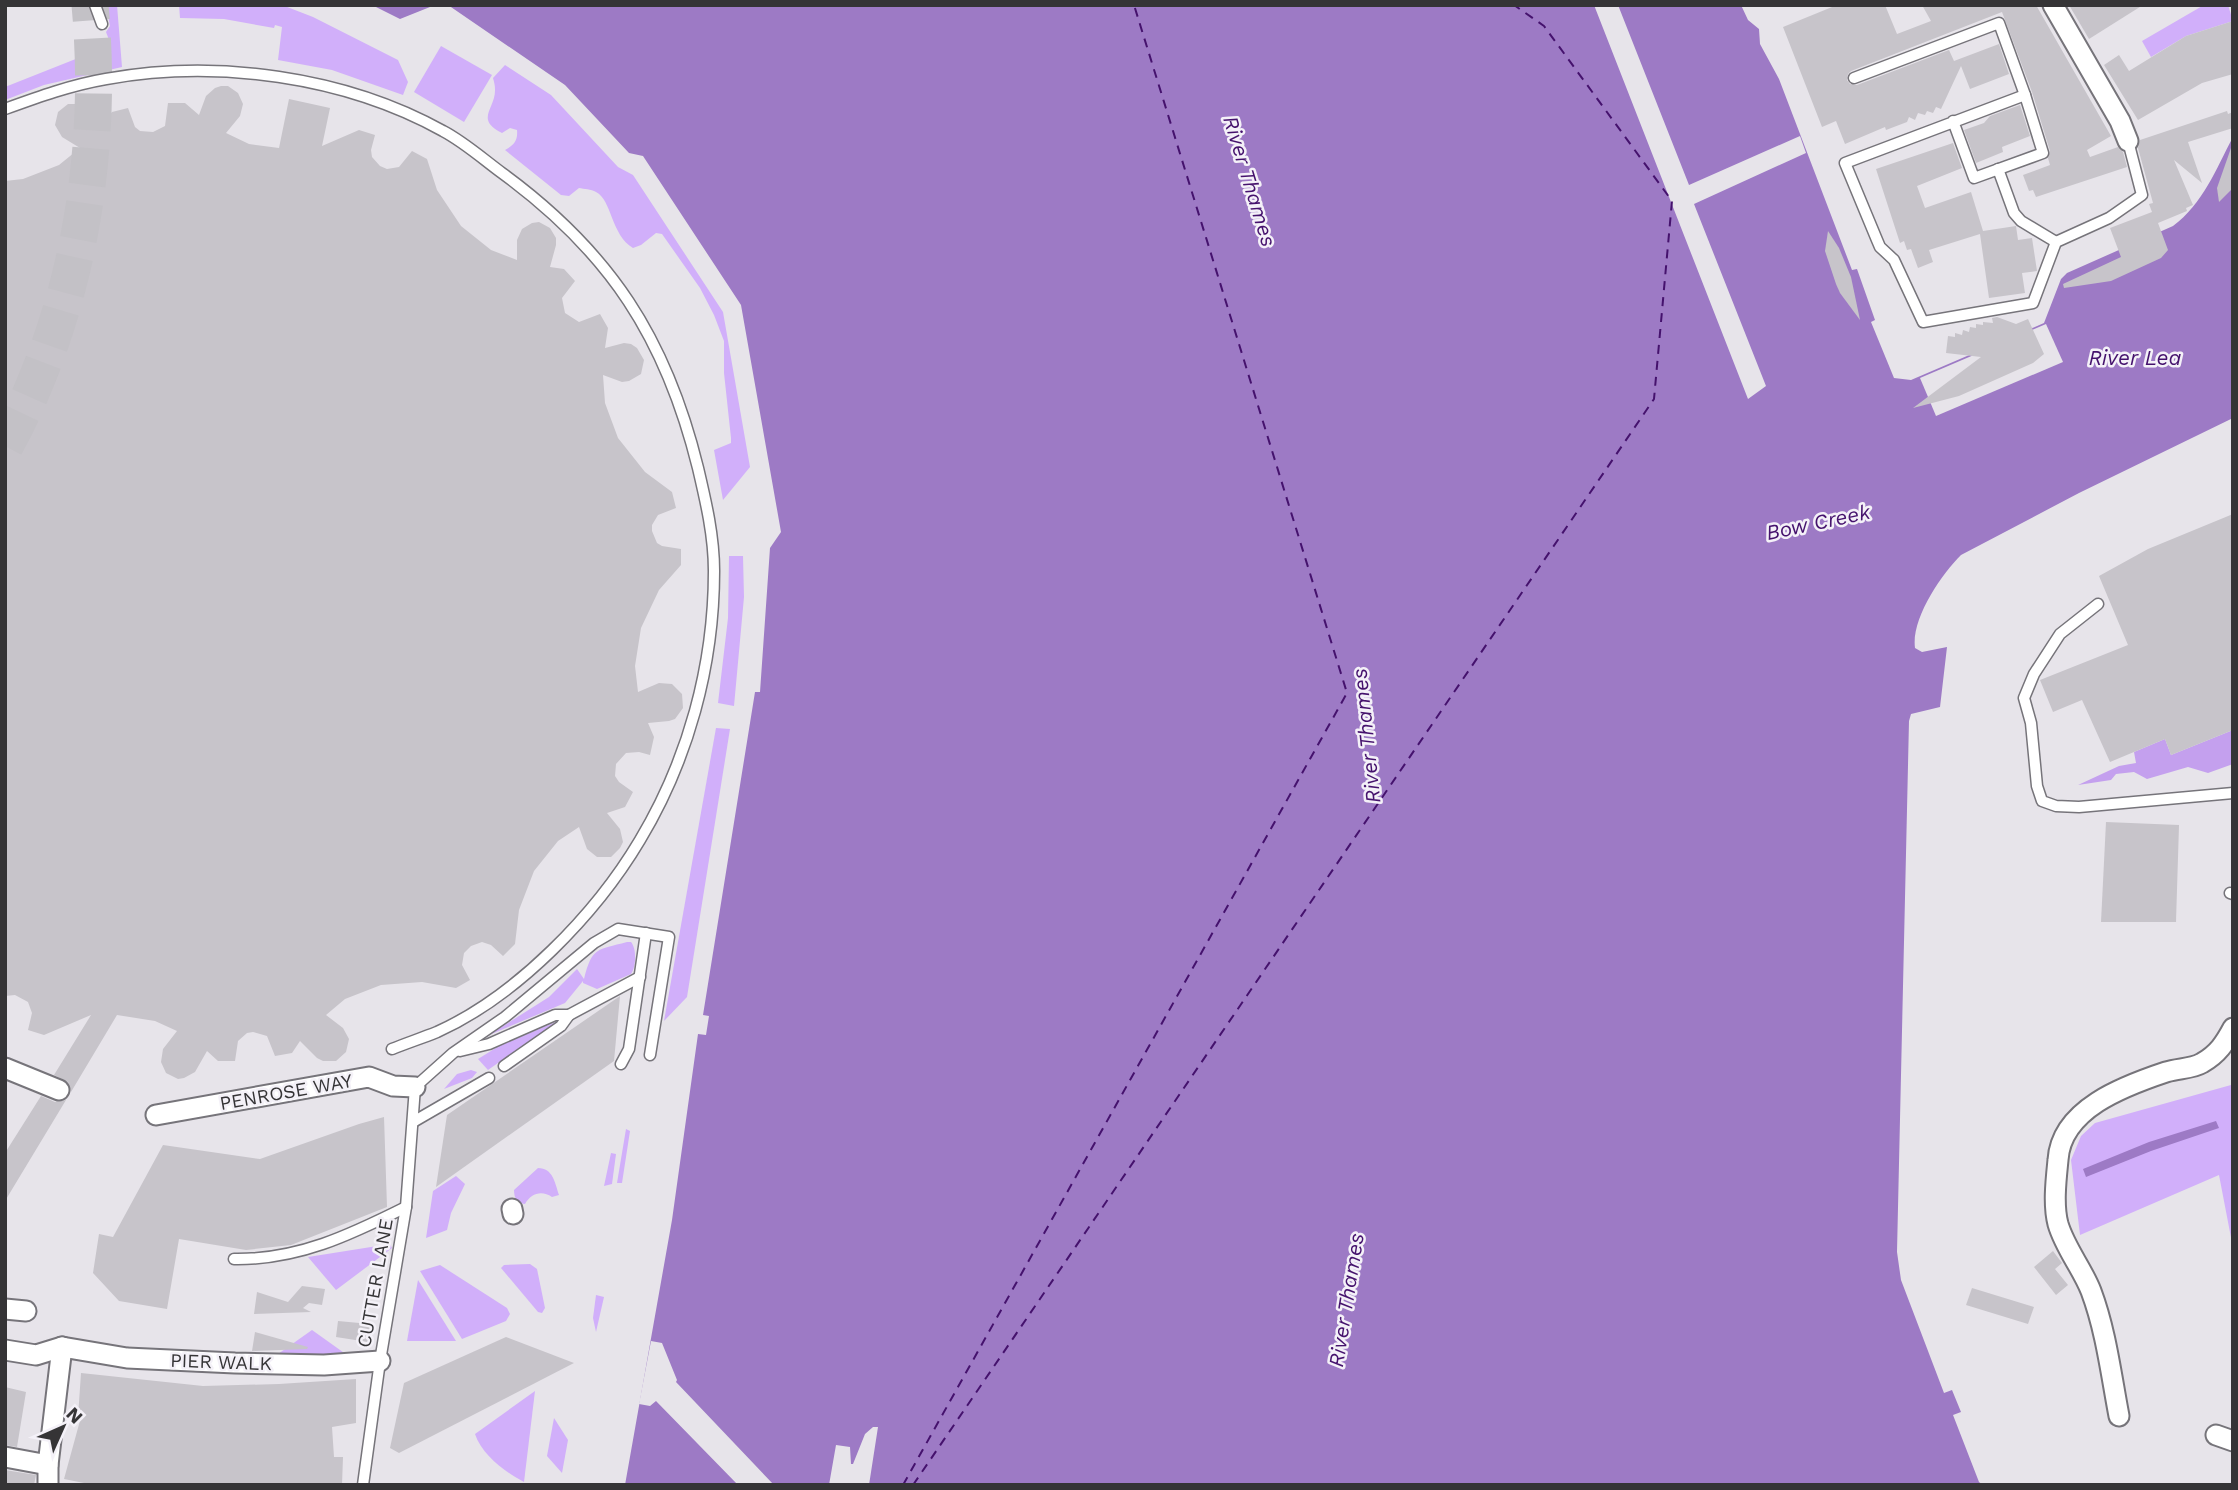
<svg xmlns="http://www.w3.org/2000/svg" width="2238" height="1490" font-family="'Work Sans',sans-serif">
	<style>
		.green { fill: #d1affa }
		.forest { fill: #c4a0ee }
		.water { fill: #9d7ac5 }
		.pier { fill: #e7e4ea }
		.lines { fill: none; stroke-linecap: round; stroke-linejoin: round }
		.ferry { stroke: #45126d; stroke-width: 2; stroke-dasharray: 9 7; stroke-linecap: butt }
		.building { fill: #c7c4ca }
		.highway-tunnel { stroke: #c3c1c6; stroke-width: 37; stroke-dasharray: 37 18; stroke-linecap: butt }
		.lane-casing { stroke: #76747a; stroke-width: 13 }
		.street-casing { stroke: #76747a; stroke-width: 23 }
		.lane { stroke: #fff; stroke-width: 10 }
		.street { stroke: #fff; stroke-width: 19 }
		.labels { text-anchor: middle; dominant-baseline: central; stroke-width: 5; stroke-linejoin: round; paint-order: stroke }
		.street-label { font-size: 19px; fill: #353436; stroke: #f4f1f8 }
		.water-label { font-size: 21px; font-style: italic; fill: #45126d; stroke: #f4f1f8 }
	</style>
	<rect width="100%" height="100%" fill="#e7e4ea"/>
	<g class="green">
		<path d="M 106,5 L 117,5 L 122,67 L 44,85 L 5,100 L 5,87 L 111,45 L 106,32 L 110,26 Z"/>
		<path d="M 179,5 L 282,5 L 313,17 L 398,60 L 408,82 L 403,95 L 332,70 L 278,60 L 282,27 L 275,25 L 274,28 L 224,19 L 180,18 Z"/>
		<path d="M 2204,5 L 2228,5 L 2233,21 L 2186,36 L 2151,57 L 2142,41 Z"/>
		<path d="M 441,46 L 492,75 L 464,122 L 414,92 Z"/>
		<path d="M 505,65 L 551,95 L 618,167 L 633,175 L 723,312 L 750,467 L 723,500 L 714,450 L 731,443 L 731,438 L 724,373 L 724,341 L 714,315 L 700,288 L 662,234 L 656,233 L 641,245 L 633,248 C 611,235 612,200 596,192 C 591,189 584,189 579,188 L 569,196 L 561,195 L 505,150 C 514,145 518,141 517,130 L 510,128 L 502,133 C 474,119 496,109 495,89 C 495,85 494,82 493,78 Z"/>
		<path d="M 729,556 L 743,556 L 744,597 L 734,706 L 718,703 L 728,618 Z"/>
		<path d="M 716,728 L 730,729 L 687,997 L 664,1021 Z"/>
		<path d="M 627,942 L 631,942 C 637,949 636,967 631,974 L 597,989 L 583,983 L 583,981 L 565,1003 L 489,1035 L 549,997 L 577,969 L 584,979 C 592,947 597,950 627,942 Z"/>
		<path d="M 558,1021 L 488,1070 L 478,1059 L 499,1046 Z"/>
		<path d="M 471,1070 L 477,1072 L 472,1078 L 444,1089 L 457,1074 Z"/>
		<path d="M 2233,1080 L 2233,1248 L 2219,1175 L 2080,1235 L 2071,1160 L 2081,1136 L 2095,1123 L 2231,1085 Z"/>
		<path d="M 626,1129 L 630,1131 L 622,1183 L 617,1183 Z"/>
		<path d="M 611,1153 L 616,1154 L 612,1184 L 604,1186 Z"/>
		<path d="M 538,1168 C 553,1168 555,1183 559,1195 L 552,1197 C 542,1190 531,1193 525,1204 C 517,1203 514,1198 514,1190 Z"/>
		<path d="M 456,1176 L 465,1184 L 451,1213 L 447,1230 L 426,1238 L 433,1191 Z"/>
		<path d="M 390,1244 L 392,1248 L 336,1290 L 308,1257 Z"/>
		<path d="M 530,1264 L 537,1269 L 545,1308 L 542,1313 L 538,1312 L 501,1268 L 504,1265 Z"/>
		<path d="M 440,1265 L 507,1308 L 510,1314 L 506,1321 L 462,1339 L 420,1271 Z"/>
		<path d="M 418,1280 L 456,1341 L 407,1341 Z"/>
		<path d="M 596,1295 L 604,1297 L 596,1332 L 593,1318 Z"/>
		<path d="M 312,1330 L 347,1355 L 271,1359 Z"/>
		<path d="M 535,1391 L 524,1482 C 505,1472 482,1455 475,1434 Z"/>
		<path d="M 554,1418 L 568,1440 L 562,1473 L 547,1456 Z"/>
	</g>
	<path class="forest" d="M 2233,730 L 2233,764 L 2208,773 L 2188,767 L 2147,779 L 2134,772 L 2116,774 L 2111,780 L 2078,785 L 2119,766 L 2136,763 L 2134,752 L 2165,739 L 2171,755 Z"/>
	<g class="water">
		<path d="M 372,5 L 435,5 L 400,19 Z"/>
		<path d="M 448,5 L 1741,5 L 1748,20 L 1759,29 L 1760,44 L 1779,79 L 1852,270 L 1857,269 L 1875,320 L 1871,322 L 1894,378 L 1911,380 L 2044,323 L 2061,279 L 2067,273 L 2173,226 C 2203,204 2216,169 2233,137 L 2233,418 L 2079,493 L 1961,555 C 1941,575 1911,619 1915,648 L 1922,652 L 1947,647 L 1940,707 L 1911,714 L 1909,721 L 1897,1252 L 1901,1280 L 1944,1393 L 1952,1390 L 1961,1412 L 1953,1415 L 1979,1482 L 1983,1485 L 625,1485 L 672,1220 L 698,1034 L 706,1035 L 709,1016 L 703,1015 L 755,692 L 760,692 L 770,548 L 781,532 L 741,305 L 643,156 L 629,153 L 565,85 Z"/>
		<path d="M 2216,1121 L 2219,1128 L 2151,1151 L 2086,1177 L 2083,1169 L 2149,1142 Z"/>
	</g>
	<g class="pier">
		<path d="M 1594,5 L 1618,5 L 1689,185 L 1800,136 L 1806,153 L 1694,204 L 1766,386 L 1748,399 Z"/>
		<path d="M 2046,324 L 2063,362 L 1936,416 L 1920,378 Z"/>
		<path d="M 651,1341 L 662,1343 L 677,1380 L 676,1382 L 774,1485 L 738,1485 L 656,1401 L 650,1406 L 639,1404 Z"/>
		<path d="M 873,1427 L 878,1427 L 869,1485 L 829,1485 L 836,1445 L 850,1447 L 851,1464 L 853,1464 L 865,1434 Z"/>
	</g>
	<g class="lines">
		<g class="ferry">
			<path d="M 903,1485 L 1347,693 L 1134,5"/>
			<path d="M 913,1485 L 1654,399 L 1672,201 L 1544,26 L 1514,5"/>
		</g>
	</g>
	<g class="building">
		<path d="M 1837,5 L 1885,5 L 1897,34 L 1931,21 L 1922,5 L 2036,5 L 2111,136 L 2087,150 L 2090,157 L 2118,147 L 2123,152 L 2127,167 L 2036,197 L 2033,190 L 2029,191 L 2023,175 L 2050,165 L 2048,158 L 2050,151 L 2032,92 L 2002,12 L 1851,71 L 1848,74 L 1847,80 L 1850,84 L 1857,85 L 1949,50 L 1954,61 L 1999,44 L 2009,74 L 1970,89 L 1961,66 L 1941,109 L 1936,107 L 1933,113 L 1927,111 L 1925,115 L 1918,113 L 1915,120 L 1909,117 L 1907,122 L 1886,130 L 1885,127 L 1845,144 L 1836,121 L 1822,127 L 1783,27 Z"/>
		<path d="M 2069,5 L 2143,5 L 2089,39 Z"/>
		<path d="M 2233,21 L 2233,74 L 2202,83 L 2138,120 L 2104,65 L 2119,55 L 2129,71 L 2186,36 Z"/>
		<path d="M 221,86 L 228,86 L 238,93 L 243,104 L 240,116 L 226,133 L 249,144 L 279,148 L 289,99 L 330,108 L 322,146 L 359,130 L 375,135 L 371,150 L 372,157 L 380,166 L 387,169 L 399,167 L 412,151 L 427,159 L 437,190 L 461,226 L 491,250 L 517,260 L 517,240 L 522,229 L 532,223 L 539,222 L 550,228 L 556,238 L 556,245 L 550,267 L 564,269 L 575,281 L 562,298 L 565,313 L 579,322 L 600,314 L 608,328 L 605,348 L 624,343 L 631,344 L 637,348 L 644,360 L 641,374 L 629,381 L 622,382 L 603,375 L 605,403 L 618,438 L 645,472 L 672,492 L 676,508 L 658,515 L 652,525 L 652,531 L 657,543 L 662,546 L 681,549 L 681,565 L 659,590 L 641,628 L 635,666 L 638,692 L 659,683 L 672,684 L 682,694 L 683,708 L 675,719 L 669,721 L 648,723 L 654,737 L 650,755 L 639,752 L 626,753 L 616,764 L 615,776 L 619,782 L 633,792 L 625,807 L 607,813 L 620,829 L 623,842 L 620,848 L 611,857 L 597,857 L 587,849 L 579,827 L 558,841 L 534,871 L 519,910 L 515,944 L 503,956 L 491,945 L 482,942 L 471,946 L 464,953 L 462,965 L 470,980 L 456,988 L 422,982 L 381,985 L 345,999 L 326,1015 L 343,1028 L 349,1039 L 346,1052 L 336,1061 L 323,1061 L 317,1058 L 300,1041 L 292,1053 L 275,1056 L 267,1036 L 253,1032 L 247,1033 L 238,1041 L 235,1061 L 218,1061 L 207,1051 L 195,1072 L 184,1078 L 178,1079 L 166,1073 L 161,1062 L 163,1049 L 177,1031 L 155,1021 L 117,1015 L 71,1092 L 68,1082 L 54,1075 L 91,1015 L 44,1035 L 28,1030 L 32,1013 L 28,1002 L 15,995 L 5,996 L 5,181 L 23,179 L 59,165 L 80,148 L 62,137 L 55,125 L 58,112 L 68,104 L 82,104 L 102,125 L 112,112 L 128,108 L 135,127 L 140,131 L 153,132 L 165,126 L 168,103 L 185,103 L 199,115 L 206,96 L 215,88 Z"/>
		<path d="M 2020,105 L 2030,136 L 2002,147 L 2003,152 L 1976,163 L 1964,130 L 1984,123 L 1990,116 Z"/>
		<path d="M 2227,111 L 2228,114 L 2233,112 L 2233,128 L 2188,142 L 2202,183 L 2174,160 L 2193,205 L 2186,208 L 2187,211 L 2158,223 L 2168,250 L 2161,258 L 2111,281 L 2064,288 L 2063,284 L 2121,257 L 2110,228 L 2152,212 L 2149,204 L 2153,203 L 2138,148 L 2140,140 Z"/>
		<path d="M 1953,143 L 1962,168 L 1917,186 L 1925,208 L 1971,192 L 1983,231 L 2016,226 L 2018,240 L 2032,238 L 2037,271 L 2022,273 L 2025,293 L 1989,298 L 1980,234 L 1929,250 L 1933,262 L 1918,268 L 1911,249 L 1907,250 L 1904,241 L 1900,243 L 1876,169 Z"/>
		<path d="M 2231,148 L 2233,149 L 2233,188 L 2219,202 L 2217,188 Z"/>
		<path d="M 1828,231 L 1839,248 L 1851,277 L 1860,320 L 1840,293 L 1836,284 L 1825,251 Z"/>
		<path d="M 1997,317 L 2016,324 L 2028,319 L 2044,354 L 2033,363 L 1959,396 L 1913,408 L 1981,357 L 1946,353 L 1948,336 L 1955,337 L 1955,333 L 1962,335 L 1963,330 L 1969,332 L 1970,327 L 1976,328 L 1976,324 L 1983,325 L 1983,322 L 1993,323 L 1992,318 Z"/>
		<path d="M 2233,514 L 2233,730 L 2171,755 L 2165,739 L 2110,762 L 2082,700 L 2053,712 L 2040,680 L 2128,645 L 2099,576 L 2148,549 Z"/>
		<path d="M 2106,822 L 2179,825 L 2176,922 L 2101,922 Z"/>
		<path d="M 620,996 L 614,1061 L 436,1187 L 447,1115 Z"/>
		<path d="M 41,1096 L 55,1102 L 66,1100 L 5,1201 L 5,1153 Z"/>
		<path d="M 384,1117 L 387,1207 L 291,1245 L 246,1250 L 179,1239 L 167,1309 L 119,1301 L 93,1273 L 99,1234 L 113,1237 L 163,1145 L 260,1159 L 359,1124 Z"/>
		<path d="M 2053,1251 L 2062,1263 L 2055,1269 L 2068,1285 L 2056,1295 L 2034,1267 Z"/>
		<path d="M 302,1286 L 325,1289 L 322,1305 L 309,1303 L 303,1308 L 311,1312 L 254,1314 L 257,1292 L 288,1302 Z"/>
		<path d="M 1972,1288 L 2034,1307 L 2028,1324 L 1966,1305 Z"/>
		<path d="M 338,1321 L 370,1324 L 368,1342 L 336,1337 Z"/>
		<path d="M 255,1332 L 308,1347 L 307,1349 L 252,1351 Z"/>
		<path d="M 506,1337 L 574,1363 L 399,1453 L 390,1448 L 404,1383 Z"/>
		<path d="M 81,1373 L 203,1386 L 279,1384 L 356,1379 L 356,1423 L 332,1427 L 334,1457 L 343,1457 L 342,1485 L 94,1485 L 64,1479 L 81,1417 L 78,1417 Z"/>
		<path d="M 5,1387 L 26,1392 L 17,1447 L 5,1445 Z"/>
		<path d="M 5,1470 L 36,1475 L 34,1485 L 5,1485 Z"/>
	</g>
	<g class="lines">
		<path class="highway-tunnel" d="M 5,446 C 77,314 104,154 90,5"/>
		<g class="lane-casing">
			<g id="lane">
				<path d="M 95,5 L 102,24"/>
				<path d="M 1854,78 L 1999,23 L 2025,95"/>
				<path d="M 5,109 C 38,97 71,85 106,79 C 216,59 344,76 443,131 C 464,142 483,159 502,173 C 610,252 666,338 698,468 C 706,502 714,536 714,571 C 714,666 688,760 640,840 C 596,914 517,996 437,1032 C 422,1038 407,1043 392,1049"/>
				<path d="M 1953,121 L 1974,178 L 2043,153 L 2025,95 L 1845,163 L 1877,240 L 1880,247 L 1894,260 L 1923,322 L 2033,303 L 2056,242 L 2109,218 L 2142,195 L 2128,141"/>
				<path d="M 1998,169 L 2014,213 L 2021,221 L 2056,242"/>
				<path d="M 2098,604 L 2060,634 L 2034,674 L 2024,698 L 2031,723 L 2037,786 L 2042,801 L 2056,806 L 2079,807 L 2233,793"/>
				<path d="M 2230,893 L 2233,894"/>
				<path d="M 460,1051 L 489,1044 L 555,1015 L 569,1015 L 640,977"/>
				<path d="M 621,1064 L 629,1049 L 646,933"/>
				<path d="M 504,1066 L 561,1026 L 569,1015"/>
				<path d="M 413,1122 L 489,1078"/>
				<path d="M 234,1259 C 298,1260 350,1235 406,1207"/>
				<path d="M 363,1485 L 380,1361 L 406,1207 L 415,1087 L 453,1053 L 505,1017 L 594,943 L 618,929 L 669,937 L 650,1055"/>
			</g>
		</g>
		<g class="street-casing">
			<g id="street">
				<path d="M 2053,5 L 2120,121 L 2128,141"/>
				<path d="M 5,1068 L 59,1090"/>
				<path d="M 156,1115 L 369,1077 L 393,1086 L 415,1087"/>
				<path d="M 512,1209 L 513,1214"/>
				<path d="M 5,1309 L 26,1311"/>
				<path d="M 5,1350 L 36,1355 L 62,1347 L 127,1358 L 235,1363 L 324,1365 L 380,1361"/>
				<path d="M 2119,1416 C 2111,1374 2106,1331 2091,1291 C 2082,1268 2065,1248 2058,1224 C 2053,1205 2056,1180 2058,1160 C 2061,1109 2124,1086 2166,1072 C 2178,1068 2192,1069 2202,1063 C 2218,1054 2225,1043 2233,1028"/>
				<path d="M 2216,1435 L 2233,1441"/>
				<path d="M 5,1457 L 48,1465"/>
				<path d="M 48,1485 L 48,1465 L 62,1347"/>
			</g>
		</g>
		<use href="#lane" class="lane"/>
		<use href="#street" class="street"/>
	</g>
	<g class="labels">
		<g class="street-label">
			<text transform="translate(286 1092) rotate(-10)">PENROSE WAY</text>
			<text transform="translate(375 1283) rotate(-80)">CUTTER LANE</text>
			<text transform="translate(221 1362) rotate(2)">PIER WALK</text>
		</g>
		<g class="water-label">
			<text transform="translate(1250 181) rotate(73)">River Thames</text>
			<text x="2135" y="357">River Lea</text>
			<text transform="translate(1818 522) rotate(-12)">Bow Creek</text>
			<text transform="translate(1366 736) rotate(-96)">River Thames</text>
			<text transform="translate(1346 1300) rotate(-81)">River Thames</text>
		</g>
	</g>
	<rect width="2238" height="1490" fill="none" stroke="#353436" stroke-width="14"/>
	<g transform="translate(63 1427) rotate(45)" stroke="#f4f1f8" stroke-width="5" paint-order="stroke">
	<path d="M0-5L12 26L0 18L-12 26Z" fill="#353436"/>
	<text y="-10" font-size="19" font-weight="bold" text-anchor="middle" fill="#353436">N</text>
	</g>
</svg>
